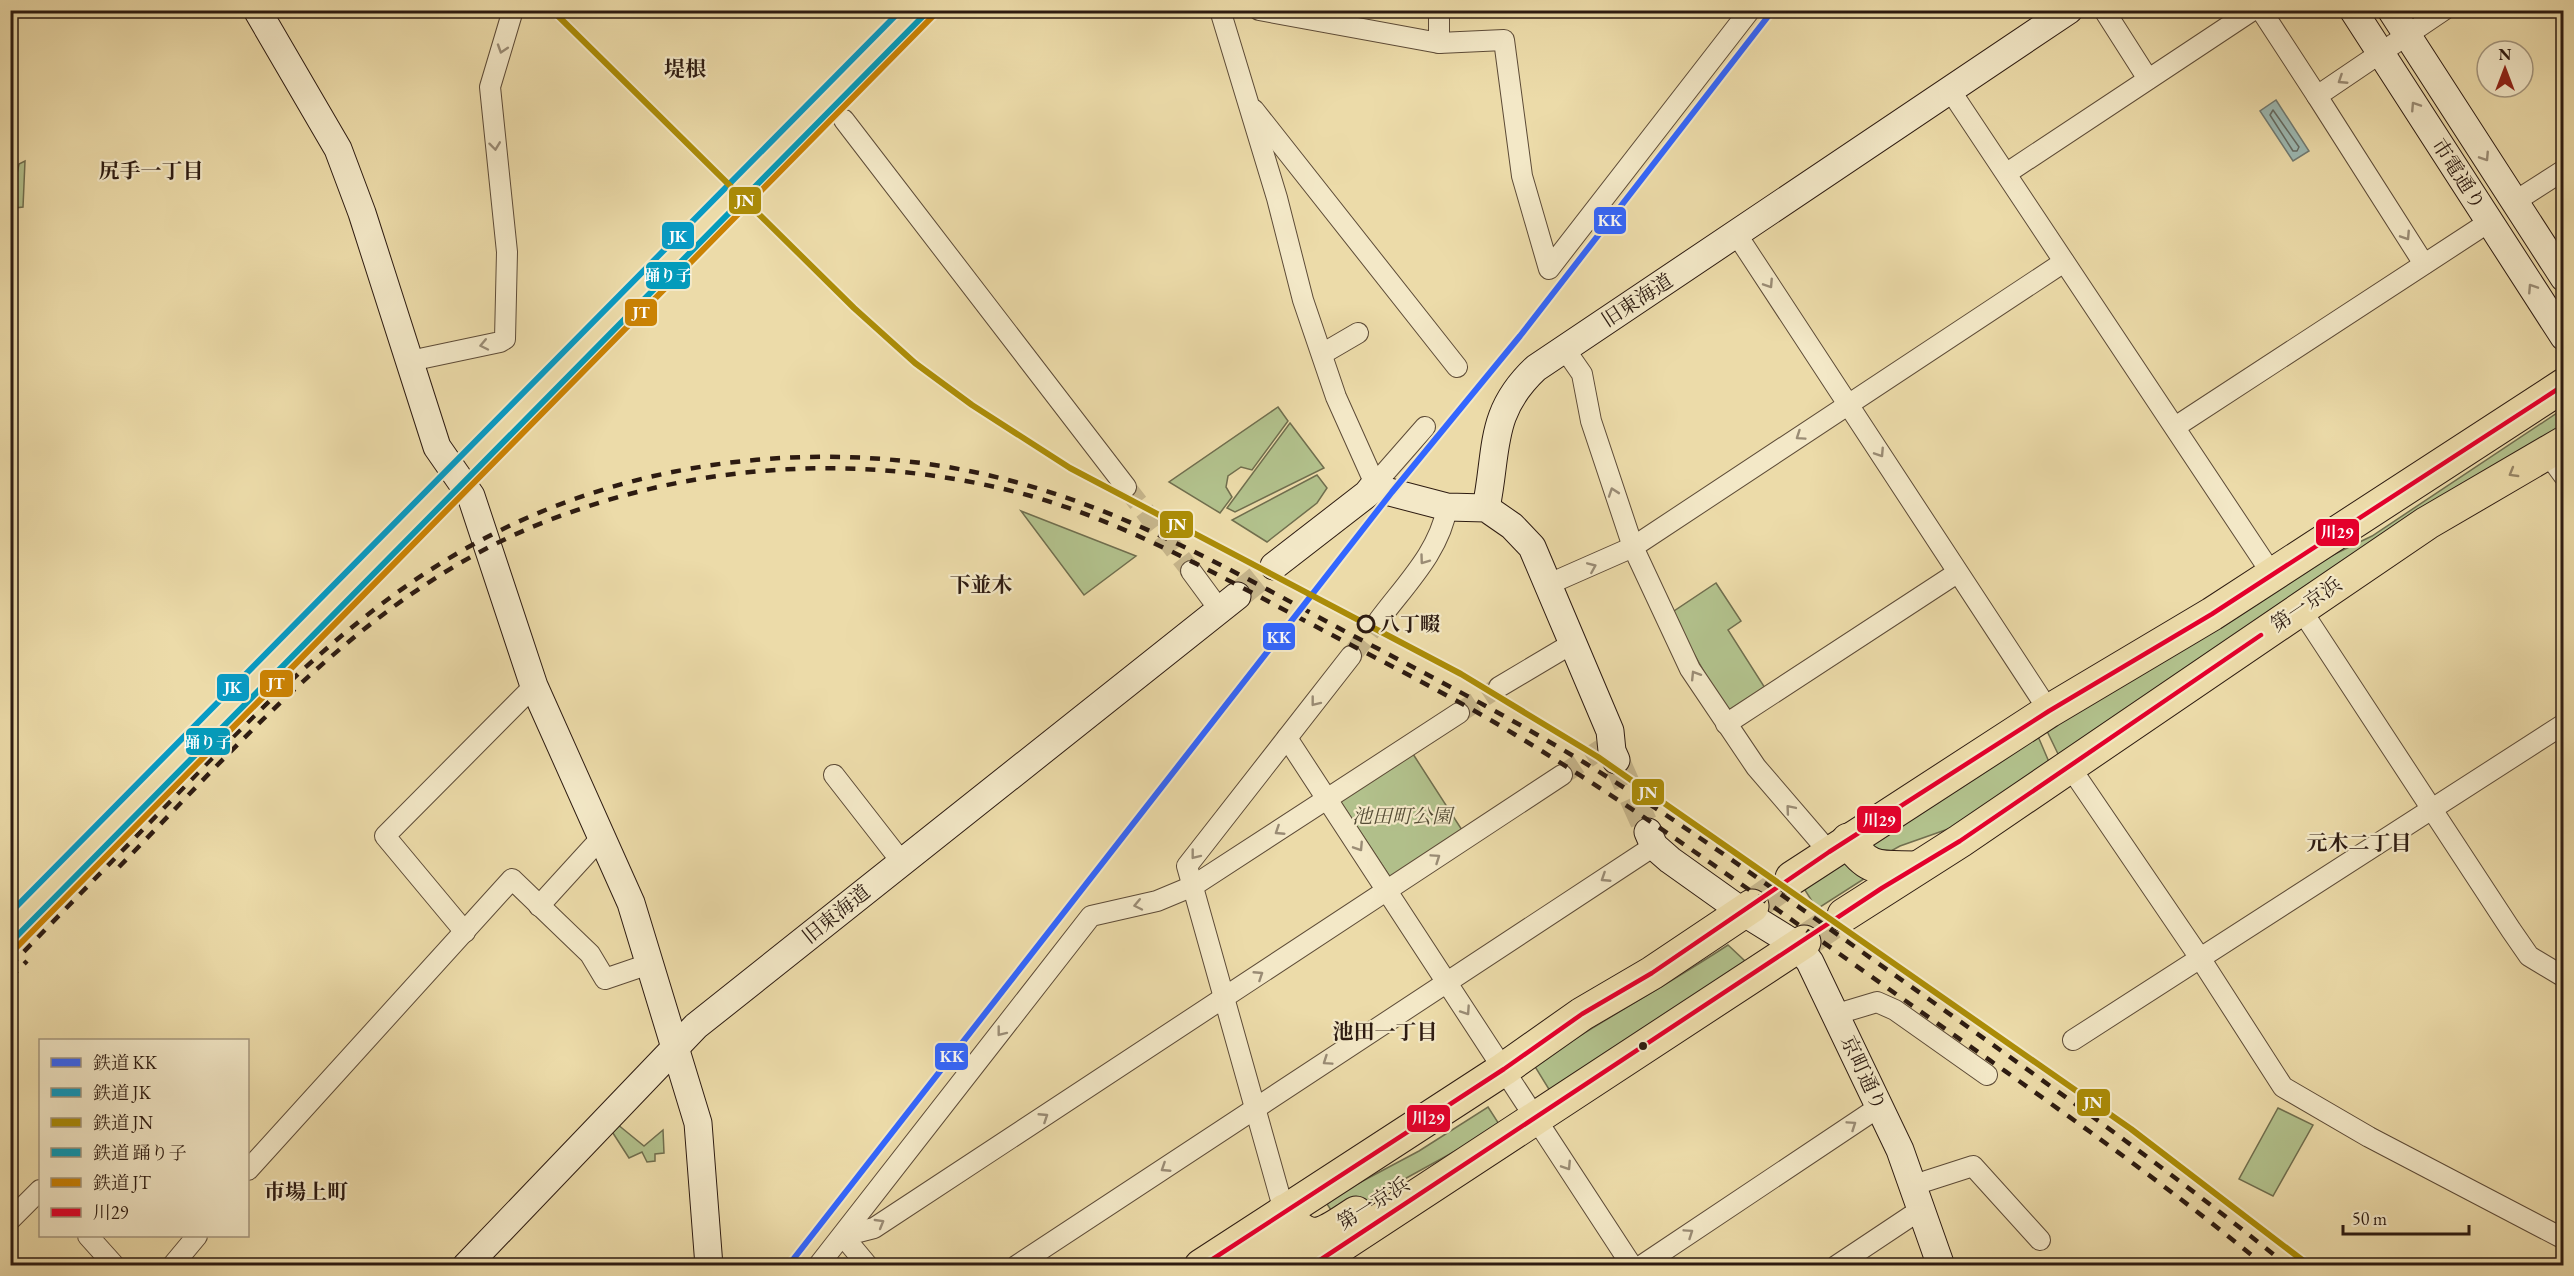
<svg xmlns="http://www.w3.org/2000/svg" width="2574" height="1276" font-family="'EB Garamond','Noto Serif JP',serif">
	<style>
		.green { fill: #b2c18c; stroke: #706e4e; stroke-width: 1.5 }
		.water { fill: #9cb9b3; stroke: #707a72; stroke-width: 1.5 }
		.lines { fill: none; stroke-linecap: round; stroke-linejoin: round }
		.shore { stroke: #646a62; stroke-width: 1.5 }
		.street-tunnel { stroke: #c6b58b; stroke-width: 20; stroke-dasharray: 20 10; stroke-linecap: butt }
		.secondary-tunnel { stroke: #c6b58b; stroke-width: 27; stroke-dasharray: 27 14; stroke-linecap: butt }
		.highway-tunnel { stroke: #c6b58b; stroke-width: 33; stroke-dasharray: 33 16; stroke-linecap: butt }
		.street-casing { stroke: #5d4b37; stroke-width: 22 }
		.secondary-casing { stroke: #2d1b11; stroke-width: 29 }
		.highway-casing { stroke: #2d1b11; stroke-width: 35 }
		.street { stroke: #f3e8c7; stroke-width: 20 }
		.secondary { stroke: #f3e8c7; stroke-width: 27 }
		.highway { stroke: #ecdba9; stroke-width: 33 }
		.rail { stroke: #2d1b11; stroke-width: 4.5; stroke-dasharray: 10 10; stroke-linecap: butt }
		.bus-1-casing { stroke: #f3e8c7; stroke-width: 9 }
		.bus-1 { stroke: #e4002b; stroke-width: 4.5 }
		.rail-1-casing { stroke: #f3e8c7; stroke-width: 10 }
		.rail-2-casing { stroke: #f3e8c7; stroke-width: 10 }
		.rail-3-casing { stroke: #f3e8c7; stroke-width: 10 }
		.rail-4-casing { stroke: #f3e8c7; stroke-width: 10 }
		.rail-5-casing { stroke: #f3e8c7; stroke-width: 10 }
		.rail-1 { stroke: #36f; stroke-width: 6 }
		.rail-2 { stroke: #079bc5; stroke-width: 6 }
		.rail-3 { stroke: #ab8c07; stroke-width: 6 }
		.rail-4 { stroke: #049bbb; stroke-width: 6 }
		.rail-5 { stroke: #ca8204; stroke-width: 6 }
		.oneway { stroke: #9a8c75 }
		.oneway2 { stroke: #968565 }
		.stop-dot { fill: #f3e8c7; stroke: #2d1b11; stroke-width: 3 }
		.bus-dot { fill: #2d1b11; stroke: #f3e8c7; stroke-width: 2 }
		.labels { text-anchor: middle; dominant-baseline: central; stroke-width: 4.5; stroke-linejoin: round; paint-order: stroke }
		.street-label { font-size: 20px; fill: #2d1b11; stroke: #f3e8c7 }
		.stop-label { font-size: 20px; font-weight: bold; fill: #2d1b11; stroke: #f3e8c7; text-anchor: start }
		.park-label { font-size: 20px; font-style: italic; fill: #554d36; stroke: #f3e8c7 }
		.neighbourhood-label { font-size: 21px; font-weight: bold; fill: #2d1b11; stroke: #f3e8c7 }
		.line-badge { stroke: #f3e8c7; stroke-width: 2 }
		.badge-label { font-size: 16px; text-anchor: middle; font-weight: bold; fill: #fff }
	</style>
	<rect width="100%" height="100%" fill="#ecdba9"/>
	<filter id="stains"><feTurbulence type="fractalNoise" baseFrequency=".00333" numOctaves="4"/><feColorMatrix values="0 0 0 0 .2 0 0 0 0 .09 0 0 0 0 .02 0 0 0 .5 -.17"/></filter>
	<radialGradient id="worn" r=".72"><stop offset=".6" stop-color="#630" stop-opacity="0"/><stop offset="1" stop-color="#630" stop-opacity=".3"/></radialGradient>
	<g class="green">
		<path d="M 25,161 L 23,207 L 15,208 L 11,228 L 11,203 L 19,164 Z"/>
		<path d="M 1278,407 L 1288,421 L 1252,470 L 1241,467 L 1228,476 L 1226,487 L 1232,497 L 1220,513 L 1169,482 Z"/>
		<path d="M 2563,409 L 2563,428 L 2059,756 L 2046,729 L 2310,566 L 2372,536 Z"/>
		<path d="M 1290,423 L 1324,468 L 1235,512 L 1227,508 Z"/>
		<path d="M 1317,475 L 1327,488 L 1317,503 L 1267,542 L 1232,520 Z"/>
		<path d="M 1021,511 L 1136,556 L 1084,595 Z"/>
		<path d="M 1716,583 L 1741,621 L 1728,630 L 1765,688 L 1733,710 L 1725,709 L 1671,613 Z"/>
		<path d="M 2037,734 L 2049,762 L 1951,828 L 1900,846 L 1882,856 L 1865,847 Z"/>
		<path d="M 1413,754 L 1462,830 L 1390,877 L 1340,801 Z"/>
		<path d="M 1843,861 L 1870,875 L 1817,909 L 1803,887 Z"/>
		<path d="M 1728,945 L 1746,962 L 1550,1091 L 1534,1065 C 1597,1023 1664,987 1728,945 Z"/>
		<path d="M 1488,1107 L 1499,1124 L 1490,1132 L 1401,1181 L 1338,1221 L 1327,1204 L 1342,1192 L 1419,1151 Z"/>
		<path d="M 2278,1108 L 2313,1125 L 2273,1196 L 2239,1179 Z"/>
		<path d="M 617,1124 L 644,1146 L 663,1130 L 664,1153 L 655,1154 L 655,1161 L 647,1162 L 642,1152 L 629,1158 L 611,1130 Z"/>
	</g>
	<path class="water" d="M 2276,100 L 2309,151 L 2293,161 L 2260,111 Z"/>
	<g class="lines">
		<path class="shore" d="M 2273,110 L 2299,147 L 2297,151 L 2293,151 L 2270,115 Z"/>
		<g class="street-tunnel">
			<path d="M 1126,487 L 1191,571"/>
			<path d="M 1351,656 L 1379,620"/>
			<path d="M 1459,713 L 1499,687"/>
			<path d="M 1562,775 L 1601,749"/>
		</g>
		<g class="secondary-tunnel">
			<path d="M 1237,596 L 1274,566"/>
			<path d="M 1616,760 L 1648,832"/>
		</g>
		<g class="highway-tunnel">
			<path d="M 1752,906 L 1792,878"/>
			<path d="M 1804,942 L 1844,915"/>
		</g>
		<g class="street-casing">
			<g id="street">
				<path d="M 1220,10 L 1277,198 L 1303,300 L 1336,397 L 1375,484"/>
				<path d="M 1259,10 L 1439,43 L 1504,40 L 1522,176 L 1549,269 L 1750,10"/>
				<path d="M 2104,10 L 2148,79"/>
				<path d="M 2261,10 L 2317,96"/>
				<path d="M 1439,43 L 1439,10"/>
				<path d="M 1950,90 L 2272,574"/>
				<path d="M 1254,110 L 1457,367"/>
				<path d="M 844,120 L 1126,487"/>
				<path d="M 2007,173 L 2253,10"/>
				<path d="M 2514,202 L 2564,170"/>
				<path d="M 1737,235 L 2049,711"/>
				<path d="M 2424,264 L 2317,96 L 2444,10"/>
				<path d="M 1564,348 L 1582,374 L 1591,421 L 1633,547 L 1690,669 L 1756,767 L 1829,852"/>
				<path d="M 1322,354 L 1358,333"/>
				<path d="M 410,361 L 500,342 L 505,339 L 507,252 L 490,87 L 513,10"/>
				<path d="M 2175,427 L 2489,222"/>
				<path d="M 2547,453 L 2564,476"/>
				<path d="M 1375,484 L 1425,427"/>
				<path d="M 1191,571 L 1219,609"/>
				<path d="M 1549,584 L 1633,547 L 2064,262"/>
				<path d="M 2300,608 L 2511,930 L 2529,956 L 2564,977"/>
				<path d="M 1379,620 C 1405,585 1440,551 1447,507"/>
				<path d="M 1499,687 L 1573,643"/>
				<path d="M 1726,724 L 1957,573"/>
				<path d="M 1287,738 L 1632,1266"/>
				<path d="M 2070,767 L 2200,958 L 2283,1087 L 2369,1137 L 2564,1239"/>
				<path d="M 834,775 L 901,861"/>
				<path d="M 539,906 L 601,838"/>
				<path d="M 465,932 L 385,836 L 534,686"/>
				<path d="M 1837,1014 L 1877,1002 L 1895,1010 L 1987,1075"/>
				<path d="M 2073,1040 L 2564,724"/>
				<path d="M 248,1170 L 512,879 L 590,954 L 605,979 L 649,964"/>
				<path d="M 1914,1185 L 1973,1166 L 2040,1240"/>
				<path d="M 1286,1218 L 1187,866 L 1351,656"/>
				<path d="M 10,1220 L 40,1190"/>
				<path d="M 88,1236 L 115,1266"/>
				<path d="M 172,1266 L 197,1236"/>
				<path d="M 818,1266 L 1091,916 L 1157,901 L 1193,886 L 1459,713"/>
				<path d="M 868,1266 L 843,1236 L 874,1228 L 1562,775"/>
				<path d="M 1016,1266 L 1654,846"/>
				<path d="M 1641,1266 L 1879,1107"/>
				<path d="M 1836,1266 L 1923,1208"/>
			</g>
		</g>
		<g class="secondary-casing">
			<g id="secondary">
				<path d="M 257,10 L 338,149 L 362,213 L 437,447 L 471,496 L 534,686 L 631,903 L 698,1123 L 709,1266"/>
				<path d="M 2353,10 L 2564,337"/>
				<path d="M 2391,10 L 2564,278"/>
				<path d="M 1486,508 C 1498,450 1488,413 1536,368 L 2069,10"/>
				<path d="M 1274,566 L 1367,494 L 1375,484 L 1382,490 L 1447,507 L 1486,508 L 1512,526 L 1532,547 L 1610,731 L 1612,751 L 1616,760"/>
				<path d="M 1648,832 L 1654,846 L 1670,860 L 1743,912 L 1798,946 L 1810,962 L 1900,1150 L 1941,1266"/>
				<path d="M 466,1266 L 696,1026 L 1237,596"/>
			</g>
		</g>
		<g class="highway-casing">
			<g id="highway">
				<path d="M 1848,840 C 1868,872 1880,867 1915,868"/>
				<path d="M 1792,878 L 2049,711 L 2212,614 L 2564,385"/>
				<path d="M 1844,915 L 1960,841 L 2427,523 L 2564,443"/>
				<path d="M 1284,1211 C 1311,1248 1322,1235 1356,1213"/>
				<path d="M 1201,1266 L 1504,1069 L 1582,1014 L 1652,973 L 1752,906"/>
				<path d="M 1233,1266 C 1257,1249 1280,1233 1298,1266"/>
				<path d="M 1310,1266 L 1804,942"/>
			</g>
		</g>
		<use href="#street" class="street"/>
		<use href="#secondary" class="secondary"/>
		<use href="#highway" class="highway"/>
		<g class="rail">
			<path d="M 119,867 C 247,736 372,589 547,521 C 693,464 852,453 1004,489 C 1115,515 1215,574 1315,626 C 1381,661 1450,695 1514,734 C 1651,817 1780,912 1910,1004 C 2030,1089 2151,1172 2265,1266"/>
			<path d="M 10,966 C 70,904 130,843 189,782 C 284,684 379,589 503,529 C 654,455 841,437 1004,479 C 1127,510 1237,573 1348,633 C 1428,675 1508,716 1585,763 C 1703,836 1816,920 1930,1000 C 2052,1087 2172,1172 2288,1266"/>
			<path d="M 10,978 L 27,961"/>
		</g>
		<g class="bus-1-casing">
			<g id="bus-1">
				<path d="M 1202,1266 L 1504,1069 L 1582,1014 L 1652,973 L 1829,852 L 2049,711 L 2212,614 L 2564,385"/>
				<path d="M 1311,1266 L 1882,888 L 1960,841 L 2261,635"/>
			</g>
		</g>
		<use href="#bus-1" class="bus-1"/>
		<g class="rail-1-casing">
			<path id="rail-1" d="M 788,1266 L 1392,492 L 1520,336 L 1773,10"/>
		</g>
		<g class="rail-2-casing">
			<path id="rail-2" d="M 10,913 L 901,10"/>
		</g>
		<g class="rail-3-casing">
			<path id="rail-3" d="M 552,10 L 854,308 L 915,363 L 972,405 L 1070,468 L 1461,674 L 1598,757 L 2131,1129 L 2310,1266"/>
		</g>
		<g class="rail-4-casing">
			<path id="rail-4" d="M 10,943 L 929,10"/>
		</g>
		<g class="rail-5-casing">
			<path id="rail-5" d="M 15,949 L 934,15"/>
		</g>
		<use href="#rail-1" class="rail-1"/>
		<use href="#rail-2" class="rail-2"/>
		<use href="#rail-3" class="rail-3"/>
		<use href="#rail-4" class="rail-4"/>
		<use href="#rail-5" class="rail-5"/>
	</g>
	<defs><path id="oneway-chevron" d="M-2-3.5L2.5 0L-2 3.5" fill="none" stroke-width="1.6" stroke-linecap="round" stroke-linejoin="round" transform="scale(1.5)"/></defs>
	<g class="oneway">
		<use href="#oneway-chevron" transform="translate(502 49) rotate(108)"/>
		<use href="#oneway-chevron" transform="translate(2342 80) rotate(147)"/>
		<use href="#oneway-chevron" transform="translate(2415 106) rotate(-123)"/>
		<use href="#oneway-chevron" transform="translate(495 146) rotate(83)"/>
		<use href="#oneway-chevron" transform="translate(2485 157) rotate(57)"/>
		<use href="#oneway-chevron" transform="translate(2406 236) rotate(57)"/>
		<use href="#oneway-chevron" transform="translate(1769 284) rotate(57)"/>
		<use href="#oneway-chevron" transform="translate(2532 288) rotate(-123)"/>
		<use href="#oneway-chevron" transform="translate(484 345) rotate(168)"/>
		<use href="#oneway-chevron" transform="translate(1800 436) rotate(146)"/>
		<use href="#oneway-chevron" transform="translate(1880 453) rotate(57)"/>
		<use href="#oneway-chevron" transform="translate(1613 492) rotate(-109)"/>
		<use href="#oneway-chevron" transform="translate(1424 560) rotate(126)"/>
		<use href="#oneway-chevron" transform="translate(1592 567) rotate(-23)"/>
		<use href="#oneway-chevron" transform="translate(1695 675) rotate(-122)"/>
		<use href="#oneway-chevron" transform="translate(1315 702) rotate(128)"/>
		<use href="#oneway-chevron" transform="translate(1790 809) rotate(-130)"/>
		<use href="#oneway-chevron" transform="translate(1279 831) rotate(147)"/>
		<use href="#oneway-chevron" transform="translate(1359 847) rotate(57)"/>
		<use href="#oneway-chevron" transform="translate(1195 855) rotate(128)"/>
		<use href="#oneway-chevron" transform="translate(1436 858) rotate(-34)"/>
		<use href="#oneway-chevron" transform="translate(1605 878) rotate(147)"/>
		<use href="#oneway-chevron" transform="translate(1138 905) rotate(168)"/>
		<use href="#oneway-chevron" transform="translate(1259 975) rotate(-33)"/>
		<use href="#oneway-chevron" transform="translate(1466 1011) rotate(56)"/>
		<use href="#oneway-chevron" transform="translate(1001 1032) rotate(128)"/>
		<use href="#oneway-chevron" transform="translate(1327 1061) rotate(146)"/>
		<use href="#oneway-chevron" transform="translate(1044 1117) rotate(-33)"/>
		<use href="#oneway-chevron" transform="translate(1852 1125) rotate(-34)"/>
		<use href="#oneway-chevron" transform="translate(1567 1166) rotate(57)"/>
		<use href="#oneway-chevron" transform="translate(1165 1168) rotate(147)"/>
		<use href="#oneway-chevron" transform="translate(880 1223) rotate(-30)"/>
		<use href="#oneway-chevron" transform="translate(1689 1233) rotate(-34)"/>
	</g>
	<use class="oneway2" href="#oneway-chevron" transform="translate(2513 473) rotate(150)"/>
	<circle class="stop-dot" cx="1366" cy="624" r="8"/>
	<circle class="bus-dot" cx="1643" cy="1046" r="5"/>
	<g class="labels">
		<g class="street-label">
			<text transform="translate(2459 174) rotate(57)">市電通り</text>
			<text transform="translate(1637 300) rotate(-33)">旧東海道</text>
			<text transform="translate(2306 604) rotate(-34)">第一京浜</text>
			<text transform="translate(836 914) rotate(-39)">旧東海道</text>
			<text transform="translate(1864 1073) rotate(65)">京町通り</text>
			<text transform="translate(1373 1203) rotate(-32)">第一京浜</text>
		</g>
		<g class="stop-label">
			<text x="1380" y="624">八丁畷</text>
		</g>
		<g class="park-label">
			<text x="1402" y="816">池田町公園</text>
		</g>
		<g class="neighbourhood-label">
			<text x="685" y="68">堤根</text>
			<text x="151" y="170">尻手一丁目</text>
			<text x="981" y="584">下並木</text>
			<text x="2359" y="842">元木二丁目</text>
			<text x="1385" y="1031">池田一丁目</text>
			<text x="306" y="1191">市場上町</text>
		</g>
	</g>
	<g class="line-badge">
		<rect x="728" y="186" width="34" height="29" rx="6" fill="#ab8c07"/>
		<rect x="1593" y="206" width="34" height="29" rx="6" fill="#36f"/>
		<rect x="661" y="221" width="34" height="29" rx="6" fill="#079bc5"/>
		<rect x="645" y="261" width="46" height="29" rx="6" fill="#049bbb"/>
		<rect x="624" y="298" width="34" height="29" rx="6" fill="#ca8204"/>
		<rect x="1159" y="510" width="35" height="29" rx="6" fill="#ab8c07"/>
		<rect x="2315" y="518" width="45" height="29" rx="6" fill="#e4002b"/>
		<rect x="1262" y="622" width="34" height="29" rx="6" fill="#36f"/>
		<rect x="259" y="669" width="35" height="29" rx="6" fill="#ca8204"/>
		<rect x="216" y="673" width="34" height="29" rx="6" fill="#079bc5"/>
		<rect x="185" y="727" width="46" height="29" rx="6" fill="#049bbb"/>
		<rect x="1631" y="778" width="34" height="28" rx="6" fill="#ab8c07"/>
		<rect x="1856" y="805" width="46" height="29" rx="6" fill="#e4002b"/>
		<rect x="934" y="1042" width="35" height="29" rx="6" fill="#36f"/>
		<rect x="2076" y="1088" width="35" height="29" rx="6" fill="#ab8c07"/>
		<rect x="1406" y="1104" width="45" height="29" rx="6" fill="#e4002b"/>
	</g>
	<g class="badge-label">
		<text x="745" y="206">JN</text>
		<text x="1610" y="226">KK</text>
		<text x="678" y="242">JK</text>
		<text x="668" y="281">踊り子</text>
		<text x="641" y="318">JT</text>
		<text x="1177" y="530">JN</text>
		<text x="2337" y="538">川29</text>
		<text x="1279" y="643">KK</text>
		<text x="276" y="689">JT</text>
		<text x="233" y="693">JK</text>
		<text x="208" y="748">踊り子</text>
		<text x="1648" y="798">JN</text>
		<text x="1879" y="826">川29</text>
		<text x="952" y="1062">KK</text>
		<text x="2093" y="1108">JN</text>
		<text x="1428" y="1124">川29</text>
	</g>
	<rect width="2574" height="1276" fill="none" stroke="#ecdba9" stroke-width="36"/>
	<rect x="12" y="12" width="2550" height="1252" fill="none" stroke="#2d1b11" stroke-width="3"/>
	<rect x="18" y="18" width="2538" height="1240" fill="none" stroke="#2d1b11" stroke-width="1.5"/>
	<rect x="39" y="1039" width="210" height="198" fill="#f3e8c7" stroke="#a4967e" stroke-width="1.5"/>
	<rect x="51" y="1058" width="30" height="9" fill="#3366ff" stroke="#a4967e" stroke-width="1.5"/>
	<text x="93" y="1069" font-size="18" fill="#2d1b11">鉄道 KK</text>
	<rect x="51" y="1088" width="30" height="9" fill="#079bc5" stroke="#a4967e" stroke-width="1.5"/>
	<text x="93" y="1099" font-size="18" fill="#2d1b11">鉄道 JK</text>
	<rect x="51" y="1118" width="30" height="9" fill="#ab8c07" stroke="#a4967e" stroke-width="1.5"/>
	<text x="93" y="1129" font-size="18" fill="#2d1b11">鉄道 JN</text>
	<rect x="51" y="1148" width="30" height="9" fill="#049bbb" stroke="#a4967e" stroke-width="1.5"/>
	<text x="93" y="1159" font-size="18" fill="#2d1b11">鉄道 踊り子</text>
	<rect x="51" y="1178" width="30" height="9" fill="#ca8204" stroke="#a4967e" stroke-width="1.5"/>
	<text x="93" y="1189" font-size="18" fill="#2d1b11">鉄道 JT</text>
	<rect x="51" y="1208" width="30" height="9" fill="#e4002b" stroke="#a4967e" stroke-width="1.5"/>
	<text x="93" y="1219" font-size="18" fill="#2d1b11">川29</text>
	<g transform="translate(2505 69)"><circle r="28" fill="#f3e8c7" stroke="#a4967e" stroke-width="1.5"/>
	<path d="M0-4.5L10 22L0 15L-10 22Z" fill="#8f2418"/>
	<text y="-9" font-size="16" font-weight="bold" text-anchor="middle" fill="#2d1b11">N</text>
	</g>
	<path d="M2343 1225v9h126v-9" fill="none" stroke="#2d1b11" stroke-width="3"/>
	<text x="2352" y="1225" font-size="18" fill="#2d1b11" stroke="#f3e8c7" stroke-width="4.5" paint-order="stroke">50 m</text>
	<rect width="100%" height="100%" filter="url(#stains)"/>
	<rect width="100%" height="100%" fill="url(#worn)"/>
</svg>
